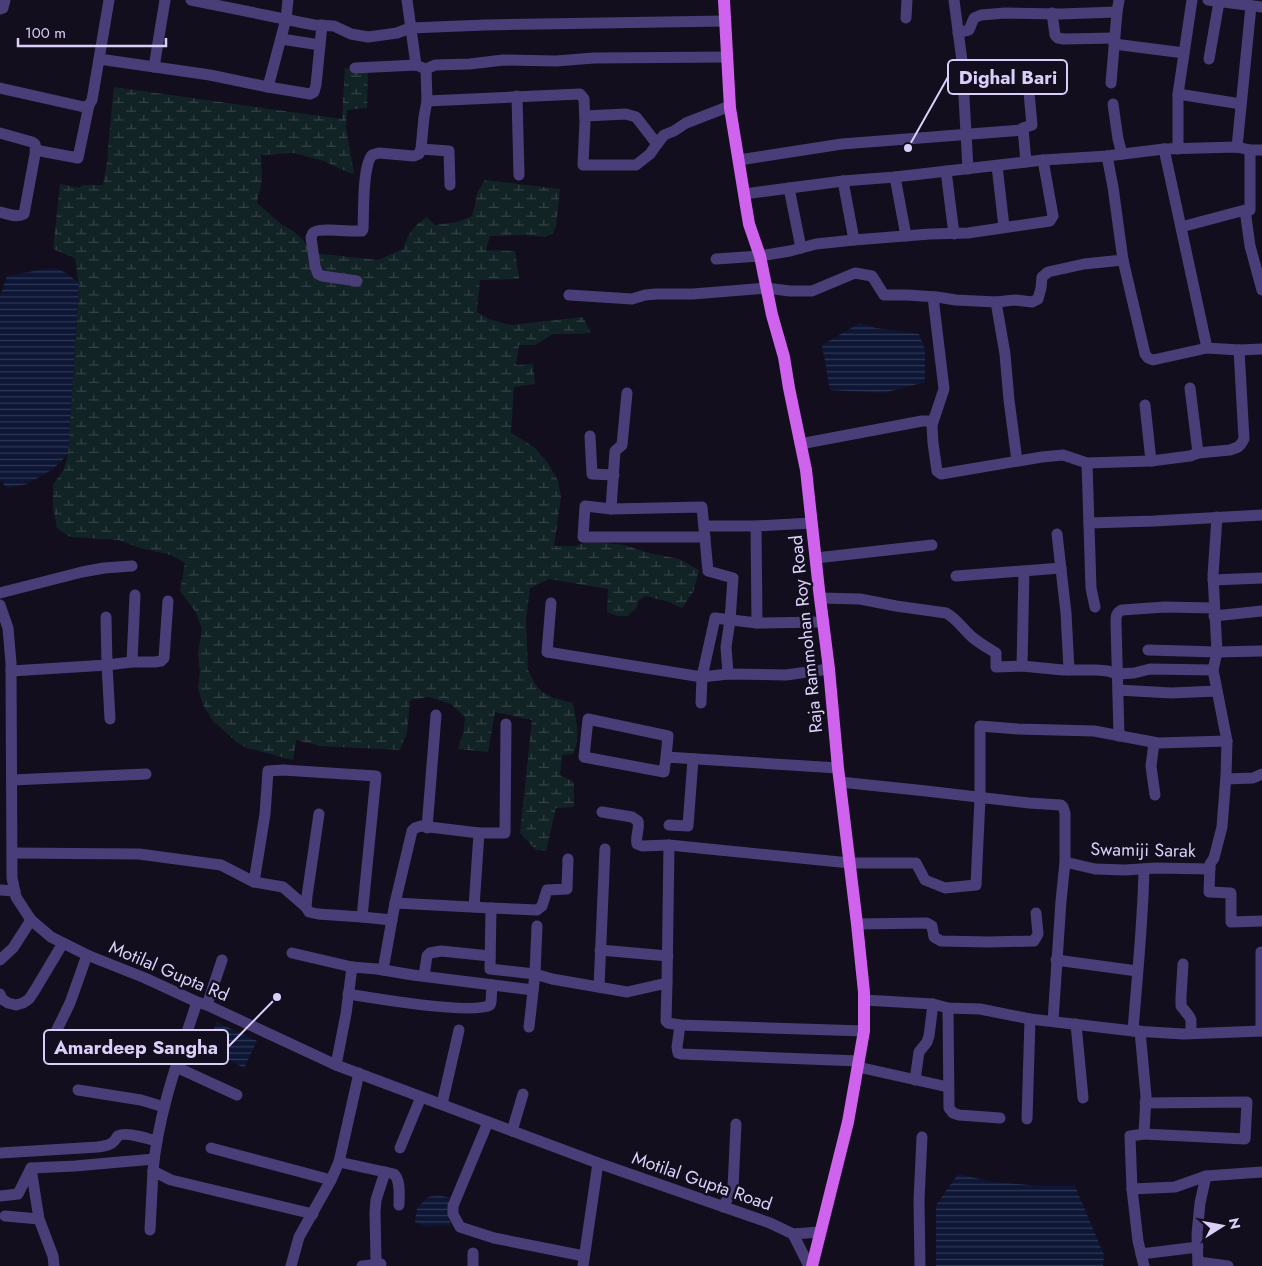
<svg xmlns="http://www.w3.org/2000/svg" width="1262" height="1266" font-family="Jost,sans-serif">
	<style>
		.wetland { fill: url(#wetland-marsh) }
		.water { fill: url(#water-rules) }
		.lines { fill: none; stroke-linecap: round; stroke-linejoin: round }
		.minor { stroke: #493e77; stroke-width: 11 }
		.major { stroke: #d063ed; stroke-width: 12 }
		.labels { text-anchor: middle; dominant-baseline: central; stroke-width: 5; stroke-linejoin: round; paint-order: stroke }
		.street-label { font-size: 18px; fill: #dbcffa; stroke: #130e1d }
		.leader { fill: none; stroke: #dbcffa; stroke-width: 2 }
		.callout-dot { fill: #dbcffa; stroke: #130e1d; stroke-width: 2 }
		.callout { fill: #130e1d; stroke: #dbcffa; stroke-width: 2 }
		.callout-label { font-size: 19px; text-anchor: middle; font-weight: bold; fill: #dbcffa }
	</style>
	<defs>
		<pattern id="wetland-marsh" width="20" height="14" patternUnits="userSpaceOnUse" patternTransform="scale(1.25)"><rect width="20" height="14" fill="#122326"/><path d="M1 5h8M5 5V1M11 12h8M15 12V8" fill="none" stroke="#344246"/></pattern>
		<pattern id="water-rules" width="6" height="5" patternUnits="userSpaceOnUse" patternTransform="scale(1.25)"><rect width="6" height="5" fill="#0e1636"/><path d="M0 2.5h6" fill="none" stroke="#303754"/></pattern>
	</defs>
	<rect width="100%" height="100%" fill="#130e1d"/>
	<path class="wetland" d="M 345,68 L 368,71 L 367,108 L 347,110 L 346,127 L 354,174 L 340,169 L 324,161 L 294,153 L 261,155 L 262,180 L 257,203 L 281,224 L 293,231 L 301,238 L 314,253 L 378,260 L 403,249 C 408,233 414,226 427,217 L 435,225 L 457,222 L 472,216 L 475,205 L 477,193 L 485,180 L 560,189 L 556,227 L 553,233 L 545,237 L 527,235 L 490,236 L 486,250 L 515,251 L 519,279 L 480,280 L 477,312 L 489,319 L 510,325 L 583,317 L 591,333 L 572,334 L 553,334 L 535,345 L 519,345 L 516,365 L 533,364 L 535,384 L 514,387 L 511,433 L 534,447 L 548,463 L 558,481 L 561,497 L 554,546 L 576,546 L 588,541 L 624,545 L 649,553 L 679,559 L 699,570 L 693,592 L 682,608 L 669,602 L 646,596 L 639,600 L 636,608 L 628,616 L 618,616 L 607,612 L 608,589 L 549,579 L 530,588 L 526,619 L 528,670 L 535,684 L 542,692 L 554,698 L 573,703 C 576,721 581,738 573,754 L 562,755 L 560,775 L 574,782 L 574,807 L 556,808 L 546,851 L 536,850 L 520,833 L 532,720 L 495,712 L 488,752 L 458,749 L 464,730 L 465,717 L 451,704 L 429,697 L 410,700 L 407,732 L 400,750 L 321,746 L 296,740 L 293,760 L 247,748 L 238,743 L 213,721 L 203,705 L 198,688 L 200,672 L 198,654 L 202,629 L 195,611 L 180,591 L 185,563 L 171,555 L 140,548 L 119,540 L 70,537 L 57,528 L 53,508 L 53,485 L 64,469 L 68,454 L 79,288 L 75,258 L 53,249 L 60,184 L 79,188 L 83,185 L 103,185 L 108,156 L 108,147 L 114,87 L 342,119 Z"/>
	<g class="water">
		<path d="M 56,268 L 66,273 L 79,283 L 68,454 L 53,469 L 27,484 L 7,488 L 0,480 L 0,296 L 7,276 L 45,269 Z"/>
		<path d="M 860,323 L 876,328 L 919,334 L 925,350 L 925,382 L 883,393 L 830,390 L 822,345 Z"/>
		<path d="M 217,1022 L 257,1041 L 244,1068 L 205,1047 Z"/>
		<path d="M 958,1174 L 993,1182 L 1042,1186 L 1075,1186 L 1104,1255 L 1103,1266 L 936,1266 L 936,1205 Z"/>
		<path d="M 438,1195 L 451,1198 L 450,1226 L 437,1225 L 426,1227 L 415,1222 L 417,1208 L 428,1197 Z"/>
	</g>
	<g class="lines">
		<g class="minor">
			<path d="M 191,0 L 314,25 L 334,26 L 351,34 L 368,37 L 397,33 L 410,28 L 485,25 L 725,21"/>
			<path d="M 407,0 L 416,65"/>
			<path d="M 954,0 L 962,61 L 968,169"/>
			<path d="M 1192,0 L 1178,94 L 1241,104"/>
			<path d="M 1208,0 L 1262,7"/>
			<path d="M 0,9 L 3,8 L 5,0"/>
			<path d="M 1052,13 L 1055,35 L 1058,38 L 1064,39 L 1114,38"/>
			<path d="M 906,18 L 907,0"/>
			<path d="M 958,33 L 969,30 L 974,18 L 981,15 L 1005,13 L 1060,14 L 1117,12"/>
			<path d="M 281,39 L 320,45"/>
			<path d="M 1114,44 L 1184,53"/>
			<path d="M 99,59 L 210,75 L 268,87 L 310,94 L 314,92 L 316,85 L 322,25"/>
			<path d="M 1209,59 L 1219,2"/>
			<path d="M 154,67 L 165,0"/>
			<path d="M 355,68 L 416,65 L 426,69 L 435,65 L 470,64 L 503,60 L 556,61 L 594,58 L 727,57"/>
			<path d="M 1111,83 L 1117,12 L 1119,0"/>
			<path d="M 268,87 L 286,19 L 288,0"/>
			<path d="M 0,88 L 84,107 L 89,105 L 92,100 L 109,0"/>
			<path d="M 517,96 L 519,175"/>
			<path d="M 427,101 L 580,94 L 584,99 L 585,122 L 583,165 L 636,165 L 650,154 L 657,144 L 664,135 L 674,131 L 686,123 L 730,106"/>
			<path d="M 1113,104 L 1118,139 L 1122,154"/>
			<path d="M 585,116 L 626,114 L 636,117 L 657,144"/>
			<path d="M 0,133 L 32,142 L 35,144 L 36,149 L 24,214 C 17,218 7,214 0,212"/>
			<path d="M 1237,147 L 1251,6"/>
			<path d="M 421,149 L 449,151 L 450,185"/>
			<path d="M 1178,149 L 1178,94"/>
			<path d="M 35,150 L 78,158 L 89,105"/>
			<path d="M 1250,150 L 1250,210"/>
			<path d="M 739,160 L 842,144 L 1023,130"/>
			<path d="M 1026,162 L 1023,128 L 1032,125 L 1027,71"/>
			<path d="M 997,166 L 1004,227"/>
			<path d="M 946,171 L 954,234"/>
			<path d="M 895,177 L 906,236"/>
			<path d="M 843,181 L 854,240"/>
			<path d="M 789,188 L 801,248"/>
			<path d="M 744,194 L 843,181 L 895,177 L 1043,160 L 1107,156 L 1164,149 L 1237,147 L 1250,150 L 1262,150"/>
			<path d="M 1181,227 L 1245,210 L 1250,246 L 1262,290"/>
			<path d="M 716,259 L 760,256 L 790,251 L 816,244 L 854,240 L 930,234 L 968,233 L 1050,221 L 1053,216 L 1043,160"/>
			<path d="M 1123,260 L 1145,354 L 1148,358 L 1153,360 L 1207,348"/>
			<path d="M 357,281 L 322,276 L 318,274 L 315,266 L 311,237 C 312,236 312,234 313,233 C 318,227 352,232 362,231 L 363,229 C 364,212 362,167 372,155 L 379,153 L 414,156 L 419,154 L 421,149 L 424,117 L 427,101 L 426,69"/>
			<path d="M 569,295 L 632,299 L 645,295 L 656,294 L 693,294 L 766,288 L 790,291 L 812,291 L 855,273 L 872,276 L 884,295 L 907,295 L 937,297 L 956,300 L 996,302 L 1005,354 L 1009,400 L 1017,461"/>
			<path d="M 996,302 L 1015,300 L 1032,302 L 1038,299 L 1041,288 L 1042,277 L 1048,272 L 1084,264 L 1123,260 L 1113,187 L 1107,156"/>
			<path d="M 1239,350 L 1262,349"/>
			<path d="M 1190,388 L 1198,453"/>
			<path d="M 627,393 L 622,445 L 615,451 L 611,509 L 702,507 L 708,571 L 733,578 L 730,620 L 726,647 L 728,674"/>
			<path d="M 1145,405 L 1151,461"/>
			<path d="M 932,425 L 944,389 L 933,297"/>
			<path d="M 590,436 L 592,474 L 614,475"/>
			<path d="M 800,444 L 922,421 L 930,421 L 932,425 L 933,443 L 937,471 L 941,474 L 1042,457 L 1063,455 L 1087,463 L 1151,461 L 1190,456 L 1198,453 L 1230,450 L 1238,447 L 1241,444 L 1244,439 L 1239,350 L 1207,348 L 1164,149"/>
			<path d="M 1087,463 L 1091,588 L 1095,607"/>
			<path d="M 611,509 L 585,506 L 583,537 L 705,537"/>
			<path d="M 1217,517 L 1213,575 L 1217,652 L 1213,670 L 1227,741 L 1226,776 L 1222,827 L 1214,858 L 1210,864 L 1209,892 L 1231,893 L 1231,922 L 1262,921"/>
			<path d="M 1089,523 L 1154,521 L 1262,515"/>
			<path d="M 704,526 L 756,526 L 757,623"/>
			<path d="M 756,526 L 811,523"/>
			<path d="M 1057,534 L 1066,613 L 1069,670"/>
			<path d="M 816,558 L 932,545"/>
			<path d="M 956,576 L 1061,568"/>
			<path d="M 1213,580 L 1262,578"/>
			<path d="M 0,593 L 82,572 L 104,568 L 132,566"/>
			<path d="M 820,598 L 860,599 L 896,606 L 946,613 C 955,617 964,630 972,637 C 979,643 988,648 996,653 L 996,667 L 1022,666 L 1063,670 L 1097,670 L 1108,671 L 1117,674 L 1134,673 L 1150,669 L 1213,670"/>
			<path d="M 551,603 L 547,652 L 702,677 L 715,618 L 757,623 L 823,622"/>
			<path d="M 0,605 L 8,628 L 11,663 L 12,878 L 16,897 L 31,920 L 51,937 L 87,955 L 145,978 L 197,1002 L 207,1005 L 336,1065 L 598,1163 L 770,1223 L 793,1234 L 820,1232"/>
			<path d="M 1214,616 L 1262,611"/>
			<path d="M 1148,650 L 1217,652 L 1262,651"/>
			<path d="M 132,662 L 135,595"/>
			<path d="M 1022,666 L 1024,571"/>
			<path d="M 11,671 L 107,665 L 106,617"/>
			<path d="M 1118,690 L 1171,693 L 1217,691"/>
			<path d="M 701,703 L 702,677 L 728,674 L 786,675 L 829,669"/>
			<path d="M 110,719 L 107,665 L 132,662 L 155,662 L 161,661 L 164,658 L 168,601"/>
			<path d="M 1119,736 L 1116,622 C 1116,616 1116,613 1122,610 L 1165,607 L 1214,608"/>
			<path d="M 1154,743 L 1151,766 L 1155,795"/>
			<path d="M 666,757 L 664,772 L 584,757 L 588,719 L 668,736 L 666,757 L 838,768"/>
			<path d="M 1226,779 L 1253,778 L 1262,774"/>
			<path d="M 12,780 L 146,774"/>
			<path d="M 840,782 L 926,791 L 1029,803 L 1061,805 L 1063,807 L 1065,813 L 1065,862 L 1095,869 L 1125,870 L 1156,868 L 1210,869"/>
			<path d="M 602,812 L 632,817 L 638,821 C 640,829 635,836 637,844 L 642,846 L 669,845 L 850,863 L 916,863 L 925,880 L 945,888 L 976,885 L 980,798 L 980,726 L 1018,729 L 1094,731 L 1158,743 L 1227,741"/>
			<path d="M 319,814 L 307,896 L 306,907 L 309,912 L 318,914 L 362,917 L 392,920"/>
			<path d="M 669,825 L 688,826 L 693,759"/>
			<path d="M 427,828 L 436,715"/>
			<path d="M 12,853 L 139,854 L 221,865 L 254,882 L 283,887 L 306,907"/>
			<path d="M 254,882 L 265,814 L 268,771 L 283,770 L 376,776 L 362,917"/>
			<path d="M 0,890 L 15,891"/>
			<path d="M 395,903 L 491,908"/>
			<path d="M 474,907 L 479,833"/>
			<path d="M 857,924 L 927,923 L 932,926 L 934,937 L 941,941 L 989,942 L 1034,941 L 1038,934 L 1036,913"/>
			<path d="M 537,926 L 535,974 L 552,979 L 627,992 L 667,983 L 666,1021 L 668,1023 L 680,1025 L 864,1031"/>
			<path d="M 600,950 L 668,956"/>
			<path d="M 1261,952 L 1261,1031"/>
			<path d="M 292,953 L 352,967 L 377,969 L 413,975 L 533,990"/>
			<path d="M 0,960 L 13,948 L 31,920"/>
			<path d="M 1056,960 L 1137,971"/>
			<path d="M 1183,964 L 1181,997 L 1181,1006 L 1189,1016 L 1191,1020 L 1191,1033"/>
			<path d="M 383,970 L 395,903 L 412,831 L 415,828 L 421,826 L 479,833 L 505,833 L 506,724"/>
			<path d="M 424,976 L 427,956 L 430,953 L 441,951 L 490,956"/>
			<path d="M 667,983 L 669,845"/>
			<path d="M 599,987 L 605,849"/>
			<path d="M 0,994 L 2,999 L 8,1003 L 16,1005 L 23,1003 L 29,999 L 35,990 L 63,943"/>
			<path d="M 348,994 C 372,998 473,1015 490,1005 L 491,1002 L 492,985"/>
			<path d="M 864,1000 L 933,1004 L 948,1008 L 980,1009 L 1030,1019 L 1133,1031 L 1184,1034 L 1262,1031"/>
			<path d="M 197,1002 C 179,1057 158,1113 153,1171 L 171,1180 L 313,1214"/>
			<path d="M 207,1005 L 222,960"/>
			<path d="M 948,1008 L 949,1108 L 953,1113 L 959,1115 L 1000,1118"/>
			<path d="M 1053,1021 L 1061,901 L 1065,862"/>
			<path d="M 1076,1024 L 1083,1098"/>
			<path d="M 680,1025 L 677,1047 L 678,1053 L 681,1054 L 859,1061"/>
			<path d="M 529,1027 L 535,974 L 490,969 L 491,908 L 537,910 L 542,906 L 547,890 L 567,889 L 568,859"/>
			<path d="M 1133,1031 C 1137,977 1143,923 1144,869"/>
			<path d="M 1140,1031 L 1146,1096 L 1144,1134 L 1130,1136 L 1132,1189 L 1138,1241 L 1144,1266"/>
			<path d="M 49,1046 L 70,1003 L 87,955"/>
			<path d="M 336,1065 L 346,1014 L 352,967"/>
			<path d="M 176,1067 L 237,1095"/>
			<path d="M 858,1067 L 948,1087"/>
			<path d="M 915,1080 L 919,1052 L 927,1042 L 929,1036 L 933,1004"/>
			<path d="M 78,1090 L 141,1100 L 164,1107"/>
			<path d="M 442,1104 L 459,1030"/>
			<path d="M 1027,1119 L 1030,1019"/>
			<path d="M 488,1122 L 453,1206 L 453,1214 L 460,1227 L 494,1238 L 584,1256"/>
			<path d="M 512,1131 L 523,1094"/>
			<path d="M 1144,1134 L 1245,1139 L 1247,1102 L 1145,1103"/>
			<path d="M 211,1148 L 331,1180"/>
			<path d="M 400,1148 L 421,1097"/>
			<path d="M 0,1153 L 98,1147 C 103,1146 109,1146 113,1142 C 115,1141 116,1138 118,1136 C 125,1131 148,1139 157,1141"/>
			<path d="M 339,1162 L 394,1174 C 401,1181 399,1195 399,1205"/>
			<path d="M 31,1168 L 39,1219 L 53,1256 L 54,1266"/>
			<path d="M 1132,1189 L 1175,1187 L 1206,1176 L 1262,1172"/>
			<path d="M 0,1196 L 18,1194 L 31,1168 L 75,1166 L 154,1159"/>
			<path d="M 723,1207 L 733,1188 L 736,1124"/>
			<path d="M 5,1216 L 39,1219"/>
			<path d="M 150,1230 L 153,1171"/>
			<path d="M 793,1234 L 809,1266"/>
			<path d="M 1141,1254 L 1198,1247"/>
			<path d="M 376,1261 L 375,1212 L 376,1200 L 385,1172"/>
			<path d="M 1198,1262 L 1228,1266"/>
			<path d="M 291,1266 L 299,1237 L 331,1180 L 339,1162 L 359,1073"/>
			<path d="M 362,1266 L 381,1264"/>
			<path d="M 473,1266 L 473,1253"/>
			<path d="M 583,1266 L 598,1163"/>
			<path d="M 920,1266 L 919,1200 L 922,1137"/>
			<path d="M 1198,1266 L 1197,1234 L 1200,1203 L 1206,1176"/>
		</g>
		<path class="major" d="M 724,0 L 730,108 L 744,194 L 749,224 L 760,256 L 772,315 L 784,357 L 789,388 L 806,470 L 819,590 L 829,669 L 838,768 L 857,924 L 864,992 L 864,1031 L 848,1122 L 812,1266"/>
	</g>
	<g class="labels">
		<g class="street-label">
			<text transform="translate(806 634) rotate(-96)">Raja Rammohan Roy Road</text>
			<text transform="translate(1143 850) rotate(1)">Swamiji Sarak</text>
			<text transform="translate(169 971) rotate(23)">Motilal Gupta Rd</text>
			<text transform="translate(702 1181) rotate(19)">Motilal Gupta Road</text>
		</g>
	</g>
	<path class="leader" d="M908 148L948 77M277 997L228 1047"/>
	<g class="callout-dot">
		<circle cx="908" cy="148" r="5"/>
		<circle cx="277" cy="997" r="5"/>
	</g>
	<g class="callout">
		<rect x="948" y="60" width="119" height="34" rx="5"/>
		<rect x="44" y="1030" width="184" height="34" rx="5"/>
	</g>
	<g class="callout-label">
		<text x="1008" y="84">Dighal Bari</text>
		<text x="136" y="1054">Amardeep Sangha</text>
	</g>
	<g transform="translate(1222 1226) rotate(79)" stroke="#130e1d" stroke-width="4" paint-order="stroke">
	<path d="M0-4L9 19L0 12L-9 19Z" fill="#dbcffa"/>
	<text y="-8" font-size="14" font-weight="bold" text-anchor="middle" fill="#dbcffa">N</text>
	</g>
	<path d="M18 38v8h148v-8" fill="none" stroke="#dbcffa" stroke-width="2.5"/>
	<text x="25" y="38" font-size="15" fill="#dbcffa" stroke="#130e1d" stroke-width="4" paint-order="stroke">100 m</text>
</svg>
